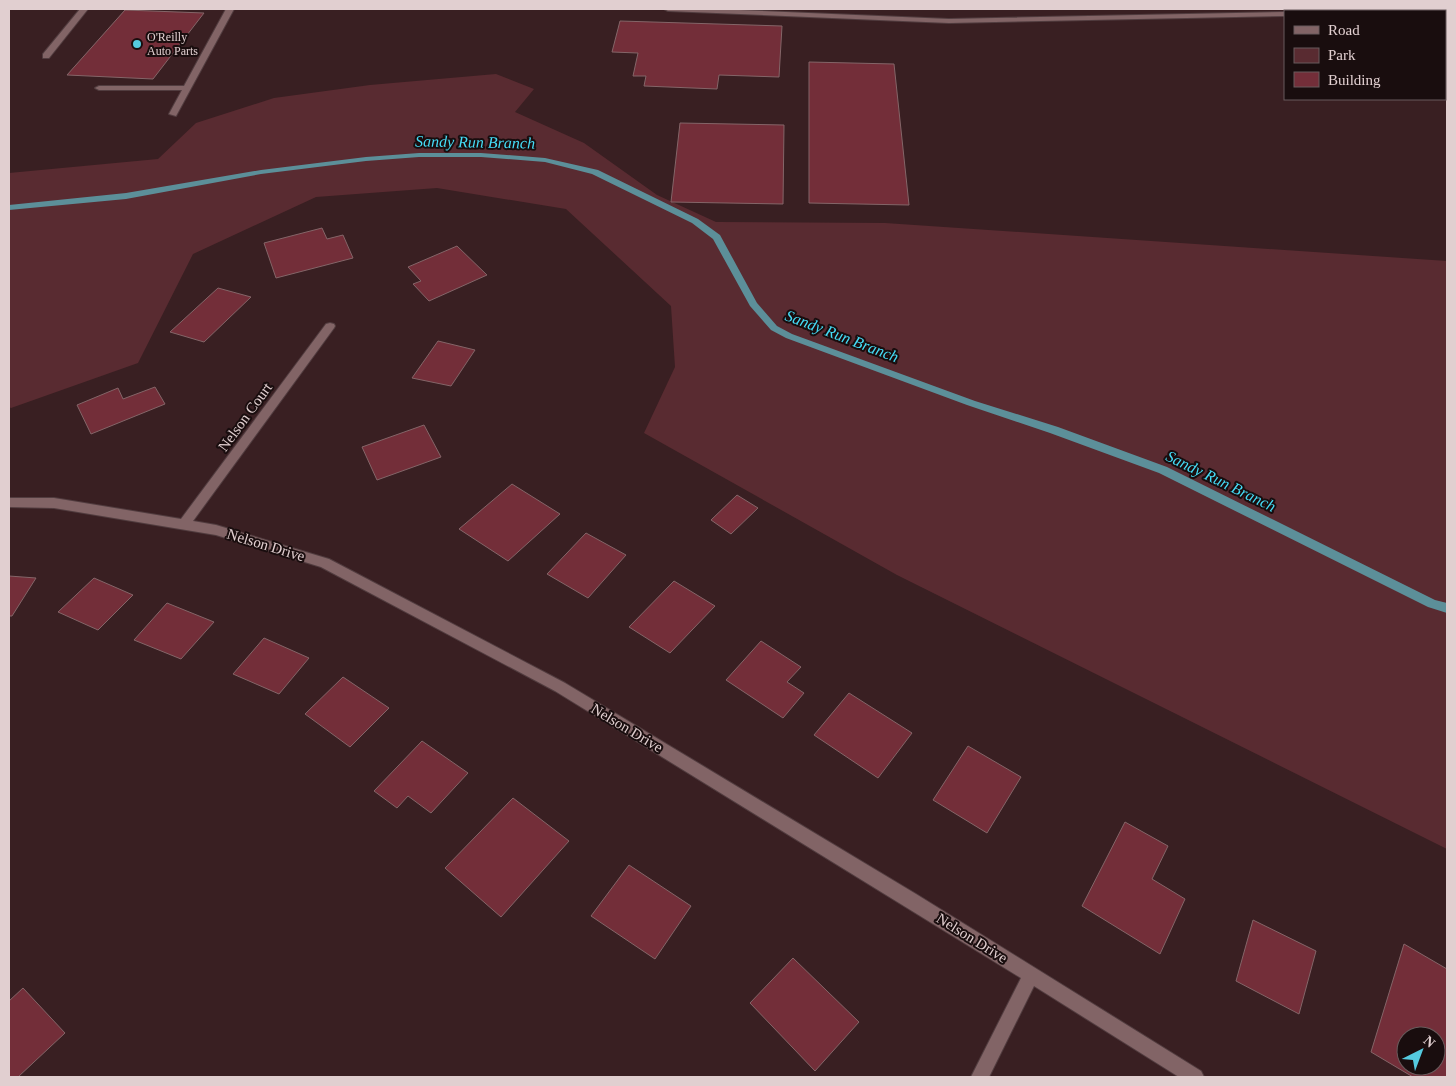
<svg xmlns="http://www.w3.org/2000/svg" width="1456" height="1086" font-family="Georgia,serif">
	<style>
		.green { fill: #592b31 }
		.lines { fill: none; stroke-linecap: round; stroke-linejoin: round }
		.stream { fill: #5c8f99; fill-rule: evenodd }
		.building { fill: #732e39; stroke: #846568; fill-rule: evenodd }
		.lane-casing { stroke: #513c3f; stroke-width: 2 }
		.street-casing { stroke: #513c3f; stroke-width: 2 }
		.lane { fill: #826466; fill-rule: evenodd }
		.street { fill: #826466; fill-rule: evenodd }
		.poi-dot { fill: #55cadf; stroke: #190d0e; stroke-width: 2 }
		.labels { text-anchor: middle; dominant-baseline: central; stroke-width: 4; stroke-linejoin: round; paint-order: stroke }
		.far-poi-label { font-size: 12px; fill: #e1cfd0; stroke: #190d0e; text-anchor: start }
		.street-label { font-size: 15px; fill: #e1cfd0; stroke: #190d0e }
		.water-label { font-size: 16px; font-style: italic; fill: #45dcf6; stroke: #190d0e }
	</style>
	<rect width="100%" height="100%" fill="#391f22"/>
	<path class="green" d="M 496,74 L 534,89 L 515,112 L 584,143 L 657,195 L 716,222 L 885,223 L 1447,261 L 1447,849 L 897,575 L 644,433 L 675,367 L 671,306 L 566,209 L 437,188 L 316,197 L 193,254 L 138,363 L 11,408 L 9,407 L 9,173 L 158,159 L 196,123 L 274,98 L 370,85 Z"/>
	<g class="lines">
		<path class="stream" d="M 419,153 L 481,153 L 545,158 L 598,170 L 698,219 L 720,235 L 757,303 L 777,326 L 792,334 L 975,401 L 1058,427 L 1167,467 L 1435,600 L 1447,603 L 1447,613 L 1428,607 L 1159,473 L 1050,433 L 967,405 L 786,338 L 771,330 L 750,306 L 713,239 L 692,223 L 592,174 L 545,162 L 481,157 L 419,157 L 366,161 L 261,174 L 126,199 L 9,210 L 9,205 L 126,193 L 261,170 L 366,157 Z"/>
	</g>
	<g class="building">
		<path d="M 125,10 L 204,13 L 153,79 L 67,75 Z"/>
		<path d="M 620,21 L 782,26 L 779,77 L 719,75 L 717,89 L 644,86 L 646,76 L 633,76 L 638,53 L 612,52 Z"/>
		<path d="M 809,62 L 894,64 L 909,205 L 809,203 Z"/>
		<path d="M 680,123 L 784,125 L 783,204 L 671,202 Z"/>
		<path d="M 322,228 L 327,239 L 343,235 L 353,258 L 276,278 L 264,243 Z"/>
		<path d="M 457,246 L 487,275 L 429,301 L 413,284 L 421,281 L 408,267 Z"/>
		<path d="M 218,288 L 251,297 L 204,342 L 170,332 Z"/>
		<path d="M 438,341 L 475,350 L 451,386 L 412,378 Z"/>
		<path d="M 155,387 L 165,404 L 91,434 L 77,405 L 118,388 L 123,399 Z"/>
		<path d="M 424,425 L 441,457 L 377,480 L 362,447 Z"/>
		<path d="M 512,484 L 560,514 L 508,561 L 459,529 Z"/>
		<path d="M 737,495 L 758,508 L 731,534 L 711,520 Z"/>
		<path d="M 586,533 L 626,555 L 588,598 L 547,574 Z"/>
		<path d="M 9,576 L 36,578 L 12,616 L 9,616 Z"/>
		<path d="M 94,578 L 133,595 L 98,630 L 58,612 Z"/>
		<path d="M 674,581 L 715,606 L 670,653 L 629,627 Z"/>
		<path d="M 167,603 L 214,622 L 181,659 L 134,640 Z"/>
		<path d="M 264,638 L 309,658 L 279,694 L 233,674 Z"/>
		<path d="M 761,641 L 801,667 L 787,682 L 804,693 L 783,718 L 726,680 Z"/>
		<path d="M 343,677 L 389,708 L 350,747 L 305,714 Z"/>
		<path d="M 849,693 L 912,733 L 878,778 L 814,735 Z"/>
		<path d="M 422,741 L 468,773 L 431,813 L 408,796 L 397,808 L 374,791 Z"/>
		<path d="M 968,746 L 1021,777 L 987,833 L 933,800 Z"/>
		<path d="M 513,798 L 569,841 L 501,917 L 445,868 Z"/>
		<path d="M 1125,822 L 1168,846 L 1152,879 L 1185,899 L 1160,954 L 1082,906 Z"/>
		<path d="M 629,865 L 691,906 L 655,959 L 591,916 Z"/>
		<path d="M 1253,920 L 1316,951 L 1299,1014 L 1236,981 Z"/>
		<path d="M 1404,944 L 1447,969 L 1447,1077 L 1413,1077 L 1371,1052 ZM 1406,1036 L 1436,1036 L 1436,1066 L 1406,1066 Z"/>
		<path d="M 793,958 L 859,1022 L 815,1071 L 750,1003 Z"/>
		<path d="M 23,988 L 65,1033 L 18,1077 L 9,1077 L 9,1001 Z"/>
	</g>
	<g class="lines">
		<g class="lane-casing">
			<g id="lane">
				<path d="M 80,9 L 88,9 L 49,58 L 43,58 L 43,54 Z"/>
				<path d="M 226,9 L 234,9 L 176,116 L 169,114 L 182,90 L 99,90 L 95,88 L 99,86 L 184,86 Z"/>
				<path d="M 664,9 L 715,9 L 949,19 L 1285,12 L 1285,16 L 949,23 L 668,11 Z"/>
				<rect x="1445" y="13" width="2" height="4"/>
			</g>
		</g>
		<g class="street-casing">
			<path id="street" d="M 330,323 L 334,324 L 335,326 L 334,328 L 193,521 L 216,525 L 329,559 L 565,683 L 916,894 L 1201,1071 L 1204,1077 L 1179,1077 L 1034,986 L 989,1077 L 971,1077 L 1021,978 L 555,691 L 321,567 L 216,535 L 54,508 L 9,507 L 9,498 L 54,498 L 181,519 L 326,324 Z"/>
		</g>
		<use href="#lane" class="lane"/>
		<use href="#street" class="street"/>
	</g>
	<circle class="poi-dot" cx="137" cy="44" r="5"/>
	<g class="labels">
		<g class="far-poi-label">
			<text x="147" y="37">O'Reilly<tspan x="147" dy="14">Auto Parts</tspan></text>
		</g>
		<g class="street-label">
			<text transform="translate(245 417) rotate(-54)">Nelson Court</text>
			<text transform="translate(266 545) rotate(17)">Nelson Drive</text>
			<text transform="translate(627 728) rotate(31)">Nelson Drive</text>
			<text transform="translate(972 938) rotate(32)">Nelson Drive</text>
		</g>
		<g class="water-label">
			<text transform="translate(475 142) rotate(1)">Sandy Run Branch</text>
			<text transform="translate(842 336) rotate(21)">Sandy Run Branch</text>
			<text transform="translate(1221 481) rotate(26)">Sandy Run Branch</text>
		</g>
	</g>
	<rect width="1456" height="1086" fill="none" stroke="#e1cfd0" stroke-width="20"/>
	<rect x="1284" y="10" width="162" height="90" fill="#190d0e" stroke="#695b5c"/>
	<rect x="1294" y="26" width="25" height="8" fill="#826466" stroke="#695b5c"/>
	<text x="1328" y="35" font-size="15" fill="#e1cfd0">Road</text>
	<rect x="1294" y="48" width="25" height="15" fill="#592b31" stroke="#695b5c"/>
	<text x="1328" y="60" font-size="15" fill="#e1cfd0">Park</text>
	<rect x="1294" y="72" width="25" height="15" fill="#732e39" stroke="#695b5c"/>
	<text x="1328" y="85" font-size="15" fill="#e1cfd0">Building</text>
	<g transform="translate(1421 1051) rotate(42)"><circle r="24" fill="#190d0e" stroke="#695b5c"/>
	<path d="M0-4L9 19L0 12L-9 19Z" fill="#55cadf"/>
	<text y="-8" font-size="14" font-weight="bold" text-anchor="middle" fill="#e1cfd0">N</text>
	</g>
</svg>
